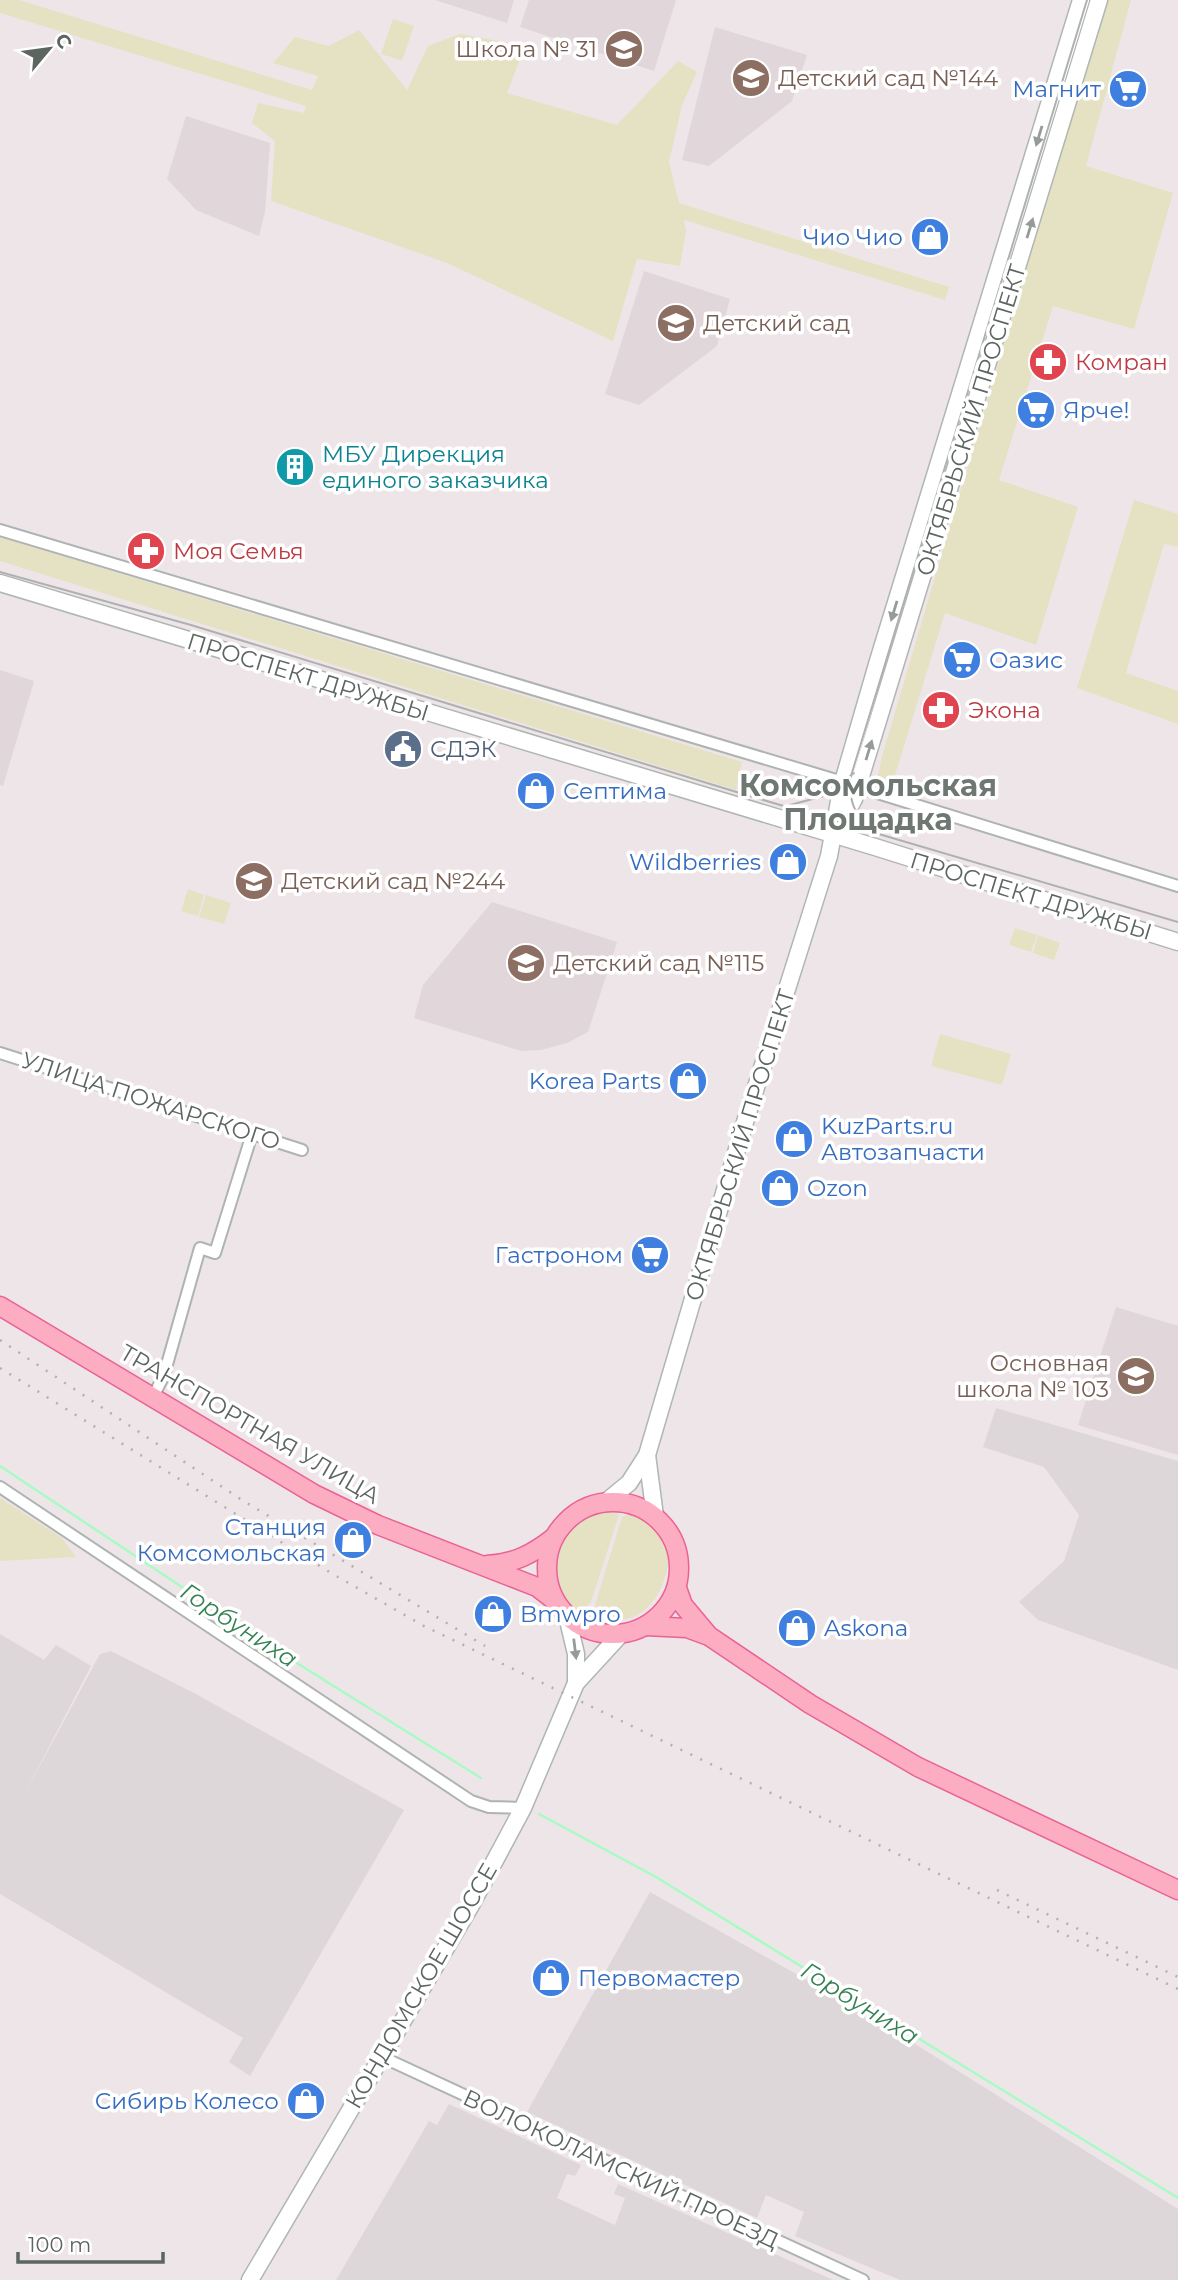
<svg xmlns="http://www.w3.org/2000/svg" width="1178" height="2280" font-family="Montserrat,sans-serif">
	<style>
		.industrial { fill: #ddd7d9 }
		.education { fill: #e1d6d9 }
		.green { fill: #e5e1c3 }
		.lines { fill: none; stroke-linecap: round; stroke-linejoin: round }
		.stream { stroke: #a8fbc4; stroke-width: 2.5 }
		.street-casing { stroke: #aeb4b1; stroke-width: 14 }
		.secondary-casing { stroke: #afb7b3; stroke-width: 19 }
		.primary-casing { stroke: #eb6196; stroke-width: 21 }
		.street { stroke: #fff; stroke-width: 10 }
		.secondary { stroke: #fff; stroke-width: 16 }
		.primary { stroke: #fcadc2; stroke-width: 18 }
		.tram { stroke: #afb1b0; stroke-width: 2 }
		.rail { stroke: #afb1b0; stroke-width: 2.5; stroke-dasharray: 2 9; stroke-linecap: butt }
		.oneway { fill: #969b98 }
		.labels { text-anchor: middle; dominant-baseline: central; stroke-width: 7; stroke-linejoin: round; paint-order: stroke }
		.education-label { font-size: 23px; fill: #785e54; stroke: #fff; text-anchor: start }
		.shop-label { font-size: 23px; fill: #366cbe; stroke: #fff; text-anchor: start }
		.health-label { font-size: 23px; fill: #be3a42; stroke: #fff; text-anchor: start }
		.street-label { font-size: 23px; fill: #5d6560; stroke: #fff }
		.culture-label { font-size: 23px; fill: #0d838f; stroke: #fff; text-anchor: start }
		.service-label { font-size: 23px; fill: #4e5e75; stroke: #fff; text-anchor: start }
		.water-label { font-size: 24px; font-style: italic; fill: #378255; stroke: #fff }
		.district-label { font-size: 30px; font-weight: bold; fill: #6e7771; stroke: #fff }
	</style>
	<rect width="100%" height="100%" fill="#eee5e8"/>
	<g class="industrial">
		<path d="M 996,1408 L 1178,1461 L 1178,1670 L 1038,1620 L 1019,1602 L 1064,1561 L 1079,1515 L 1044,1467 L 983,1447 Z"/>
		<path d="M 0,1634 L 44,1660 L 56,1645 L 91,1666 L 23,1797 L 100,1654 L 111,1651 L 196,1694 L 404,1810 L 250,2076 L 229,2062 L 243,2038 L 0,1894 Z"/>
		<path d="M 650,1892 L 864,2012 L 1178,2209 L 1178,2280 L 900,2280 L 795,2236 L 804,2212 L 766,2195 L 757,2218 L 527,2112 Z"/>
		<path d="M 449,2104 L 581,2165 L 575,2176 L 567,2174 L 557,2198 L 615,2225 L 625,2198 L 614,2194 L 618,2184 L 833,2280 L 336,2280 L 429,2121 L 437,2125 Z"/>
	</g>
	<g class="education">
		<path d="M 435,0 L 514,0 L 507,23 Z"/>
		<path d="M 529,0 L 676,0 L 654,71 L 520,27 Z"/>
		<path d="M 715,27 L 807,55 L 792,101 L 709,166 L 682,160 Z"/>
		<path d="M 186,116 L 270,143 L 265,212 L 259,236 L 196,210 L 167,179 Z"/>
		<path d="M 644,271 L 730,299 L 717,346 L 639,405 L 605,394 Z"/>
		<path d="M 0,670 L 34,681 L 3,786 L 0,785 Z"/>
		<path d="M 492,902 L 617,942 L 588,1032 L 567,1043 L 541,1050 L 521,1051 L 414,1018 L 423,985 Z"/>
		<path d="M 1116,1307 L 1178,1326 L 1178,1455 L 1078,1425 Z"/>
	</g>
	<g class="green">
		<path d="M 0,0 L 19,0 L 312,90 L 318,76 L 273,63 L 295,37 L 329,46 L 359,30 L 407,90 L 428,46 L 460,34 L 525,46 L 507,93 L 617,125 L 678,61 L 697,72 L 682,105 L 669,162 L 679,203 L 949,287 L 945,300 L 684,220 L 686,231 L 680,266 L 637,259 L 613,341 L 447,263 L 271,201 L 275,141 L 252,123 L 258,103 L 304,113 L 306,106 L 0,13 Z"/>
		<path d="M 1105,0 L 1131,0 L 1086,166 L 1173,193 L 1134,329 L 1053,306 L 999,480 L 1078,507 L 1036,645 L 945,613 L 892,785 L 885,785 L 878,777 L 881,760 Z"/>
		<path d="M 393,19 L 414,26 L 402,61 L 381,54 Z"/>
		<path d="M 1134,500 L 1178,514 L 1178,547 L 1164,544 L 1126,673 L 1178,691 L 1178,724 L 1077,688 Z"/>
		<path d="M 0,537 L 742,762 L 736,790 L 0,561 Z"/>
		<path d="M 188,889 L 204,895 L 198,916 L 181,911 Z"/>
		<path d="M 206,895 L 231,903 L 224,924 L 199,917 Z"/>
		<path d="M 1015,928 L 1037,935 L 1031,952 L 1009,945 Z"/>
		<path d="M 1038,935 L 1060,943 L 1054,960 L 1033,953 Z"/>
		<path d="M 940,1034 L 1011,1054 L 1002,1085 L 931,1066 Z"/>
		<path d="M 0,1498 L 62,1538 L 76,1557 L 0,1561 Z"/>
		<path d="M 615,1507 L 619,1515 L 591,1602 L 580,1612 C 569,1603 556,1591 553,1577 C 545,1537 580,1509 615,1507 Z"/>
		<path d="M 636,1511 C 646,1516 663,1529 667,1541 C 674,1566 659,1607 633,1617 C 626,1620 614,1619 606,1619 L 595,1605 L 622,1517 Z"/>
	</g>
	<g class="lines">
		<g class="stream">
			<path d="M 0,1466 L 284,1655 L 481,1778"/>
			<path d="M 539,1814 L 656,1877 L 1178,2198"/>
		</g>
		<g class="street-casing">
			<g id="street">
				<path d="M 0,530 L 843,782"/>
				<path d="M 858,787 L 1178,886"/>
				<path d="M 0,1053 L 302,1150"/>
				<path d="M 153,1397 L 164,1375 L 200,1248 L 215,1253 L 252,1134"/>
				<path d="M 0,1487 L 471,1801 L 489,1807 L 523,1808"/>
				<path d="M 380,2056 L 863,2280"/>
			</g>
		</g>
		<g class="secondary-casing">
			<g id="secondary">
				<path d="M 0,583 L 875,847 L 1178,942"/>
				<path d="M 834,835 L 854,799 L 1099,0"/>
				<path d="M 647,1455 L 655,1516"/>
				<path d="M 607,1501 L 629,1483 L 647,1455 L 745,1122 L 829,856 L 842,785 L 878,661 L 1081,0"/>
				<path d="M 567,1616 L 576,1654 L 576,1683"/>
				<path d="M 250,2280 L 470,1907 L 523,1808 L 576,1683 L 621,1634"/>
			</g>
		</g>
		<g class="primary-casing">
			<g id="primary">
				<path d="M 0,1306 L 314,1494 L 378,1525 L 537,1587 L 555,1601"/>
				<circle cx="613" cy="1568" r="66"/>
				<path d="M 487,1565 C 515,1563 531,1555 553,1538"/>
				<path d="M 677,1588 L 683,1605 L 709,1636 L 810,1704 L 918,1767 L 1178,1890"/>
				<path d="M 645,1626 L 687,1628 L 706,1635"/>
			</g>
		</g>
		<use href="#street" class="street"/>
		<use href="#secondary" class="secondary"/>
		<use href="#primary" class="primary"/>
		<g class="tram">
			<path d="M 0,572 L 191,625 L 743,794 L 1178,922"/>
			<path d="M 790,805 L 824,796 L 854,773"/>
			<path d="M 872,828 C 853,816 848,798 851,776 L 1087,0"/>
		</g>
		<g class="rail">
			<path d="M 0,1340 L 242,1500 L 485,1646"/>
			<path d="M 0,1368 L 331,1573 L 424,1626 L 1178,1989"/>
			<path d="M 997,1890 L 1178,1977"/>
		</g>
	</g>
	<defs><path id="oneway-solid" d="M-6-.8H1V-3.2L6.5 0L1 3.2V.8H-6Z" transform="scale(1.75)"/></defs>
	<g class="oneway">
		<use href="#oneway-solid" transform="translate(1039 136) rotate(107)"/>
		<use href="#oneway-solid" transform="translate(1030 228) rotate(-73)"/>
		<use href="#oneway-solid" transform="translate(894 611) rotate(107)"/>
		<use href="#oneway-solid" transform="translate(869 750) rotate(-73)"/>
		<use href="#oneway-solid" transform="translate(575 1649) rotate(83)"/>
	</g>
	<defs>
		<g id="school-disc" transform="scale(2.0125)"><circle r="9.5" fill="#8d6e63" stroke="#fff"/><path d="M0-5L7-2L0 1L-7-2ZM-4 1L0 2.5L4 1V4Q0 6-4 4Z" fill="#fff"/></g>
		<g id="supermarket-disc" transform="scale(2.0125)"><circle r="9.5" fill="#3f7fe0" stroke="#fff"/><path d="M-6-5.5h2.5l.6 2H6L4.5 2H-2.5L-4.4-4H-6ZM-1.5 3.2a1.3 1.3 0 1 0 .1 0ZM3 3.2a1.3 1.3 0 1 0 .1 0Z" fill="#fff"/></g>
		<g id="shop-disc" transform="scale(2.0125)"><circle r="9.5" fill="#3f7fe0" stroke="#fff"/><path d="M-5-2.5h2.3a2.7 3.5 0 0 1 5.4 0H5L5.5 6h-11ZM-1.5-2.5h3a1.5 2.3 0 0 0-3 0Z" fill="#fff"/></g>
		<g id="pharmacy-disc" transform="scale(2.0125)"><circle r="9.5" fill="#e0444e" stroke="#fff"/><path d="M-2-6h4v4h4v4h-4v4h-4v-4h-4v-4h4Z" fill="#fff"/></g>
		<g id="building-disc" transform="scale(2.0125)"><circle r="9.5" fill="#0f9aa8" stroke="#fff"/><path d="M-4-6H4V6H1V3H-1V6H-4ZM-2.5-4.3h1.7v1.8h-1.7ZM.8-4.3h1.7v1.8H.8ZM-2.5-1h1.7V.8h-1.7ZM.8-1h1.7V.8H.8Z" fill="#fff"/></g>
		<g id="civic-disc" transform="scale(2.0125)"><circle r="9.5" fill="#5c6f8a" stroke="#fff"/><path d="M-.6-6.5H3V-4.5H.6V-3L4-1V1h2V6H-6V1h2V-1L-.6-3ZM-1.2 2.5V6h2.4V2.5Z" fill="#fff"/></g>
	</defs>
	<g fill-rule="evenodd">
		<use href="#school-disc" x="624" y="49"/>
		<use href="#school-disc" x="751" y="78"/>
		<use href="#supermarket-disc" x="1128" y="89"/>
		<use href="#shop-disc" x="930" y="237"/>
		<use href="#school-disc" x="676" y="323"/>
		<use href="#pharmacy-disc" x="1048" y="362"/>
		<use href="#supermarket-disc" x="1036" y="410"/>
		<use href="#building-disc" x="295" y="467"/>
		<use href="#pharmacy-disc" x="146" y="551"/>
		<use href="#supermarket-disc" x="962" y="660"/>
		<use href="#pharmacy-disc" x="941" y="710"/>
		<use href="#civic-disc" x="403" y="749"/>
		<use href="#shop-disc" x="536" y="791"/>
		<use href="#shop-disc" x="788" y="862"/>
		<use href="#school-disc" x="254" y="881"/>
		<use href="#school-disc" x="526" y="963"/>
		<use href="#shop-disc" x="688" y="1081"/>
		<use href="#shop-disc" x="794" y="1139"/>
		<use href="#shop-disc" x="780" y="1188"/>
		<use href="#supermarket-disc" x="650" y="1255"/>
		<use href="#school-disc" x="1136" y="1376"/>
		<use href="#shop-disc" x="353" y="1540"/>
		<use href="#shop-disc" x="493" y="1614"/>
		<use href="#shop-disc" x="797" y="1628"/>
		<use href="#shop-disc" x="551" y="1978"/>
		<use href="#shop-disc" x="306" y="2101"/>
	</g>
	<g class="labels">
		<g class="education-label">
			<text x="597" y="49" text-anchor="end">Школа № 31</text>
			<text x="778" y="78">Детский сад №144</text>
			<text x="703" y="323">Детский сад</text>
			<text x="281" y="881">Детский сад №244</text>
			<text x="553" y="963">Детский сад №115</text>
			<text x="1109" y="1363" text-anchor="end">Основная<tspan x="1109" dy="26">школа № 103</tspan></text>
		</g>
		<g class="shop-label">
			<text x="1101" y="89" text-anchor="end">Магнит</text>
			<text x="903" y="237" text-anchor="end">Чио Чио</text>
			<text x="1063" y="410">Ярче!</text>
			<text x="989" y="660">Оазис</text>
			<text x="563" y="791">Септима</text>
			<text x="761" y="862" text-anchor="end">Wildberries</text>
			<text x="661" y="1081" text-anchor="end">Korea Parts</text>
			<text x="821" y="1126">KuzParts.ru<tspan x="821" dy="26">Автозапчасти</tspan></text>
			<text x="807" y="1188">Ozon</text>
			<text x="623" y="1255" text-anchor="end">Гастроном</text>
			<text x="326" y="1527" text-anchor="end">Станция<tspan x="326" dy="26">Комсомольская</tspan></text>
			<text x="520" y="1614">Bmwpro</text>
			<text x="824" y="1628">Askona</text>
			<text x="578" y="1978">Первомастер</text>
			<text x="279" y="2101" text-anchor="end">Сибирь Колесо</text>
		</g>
		<g class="health-label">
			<text x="1075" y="362">Комран</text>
			<text x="173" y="551">Моя Семья</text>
			<text x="968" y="710">Экона</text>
		</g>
		<g class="street-label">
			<text transform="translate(971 420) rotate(-73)">ОКТЯБРЬСКИЙ ПРОСПЕКТ</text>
			<text transform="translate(308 677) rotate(17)">ПРОСПЕКТ ДРУЖБЫ</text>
			<text transform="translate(1031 896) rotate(17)">ПРОСПЕКТ ДРУЖБЫ</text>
			<text transform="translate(151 1101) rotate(18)">УЛИЦА ПОЖАРСКОГО</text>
			<text transform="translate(740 1145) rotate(-73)">ОКТЯБРЬСКИЙ ПРОСПЕКТ</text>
			<text transform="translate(250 1424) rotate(30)">ТРАНСПОРТНАЯ УЛИЦА</text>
			<text transform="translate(421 1986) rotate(-60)">КОНДОМСКОЕ ШОССЕ</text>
			<text transform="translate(621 2169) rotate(25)">ВОЛОКОЛАМСКИЙ ПРОЕЗД</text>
		</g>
		<g class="culture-label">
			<text x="322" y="454">МБУ Дирекция<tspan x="322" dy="26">единого заказчика</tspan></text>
		</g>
		<g class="service-label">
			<text x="430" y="749">СДЭК</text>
		</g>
		<g class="water-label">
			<text transform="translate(239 1625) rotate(33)">Горбуниха</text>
			<text transform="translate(860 2003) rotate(32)">Горбуниха</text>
		</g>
		<g class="district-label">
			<text x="868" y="785">Комсомольская<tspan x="868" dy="34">Площадка</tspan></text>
		</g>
	</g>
	<g transform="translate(49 49) rotate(61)" stroke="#ffffff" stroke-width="5" paint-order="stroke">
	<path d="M0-5L12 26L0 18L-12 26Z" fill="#5d6560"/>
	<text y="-10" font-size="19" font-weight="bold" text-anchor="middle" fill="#5d6560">С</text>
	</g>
	<path d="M18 2252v10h145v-10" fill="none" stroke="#5d6560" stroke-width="3.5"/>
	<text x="28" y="2252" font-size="21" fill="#5d6560" stroke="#ffffff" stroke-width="5" paint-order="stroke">100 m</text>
</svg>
